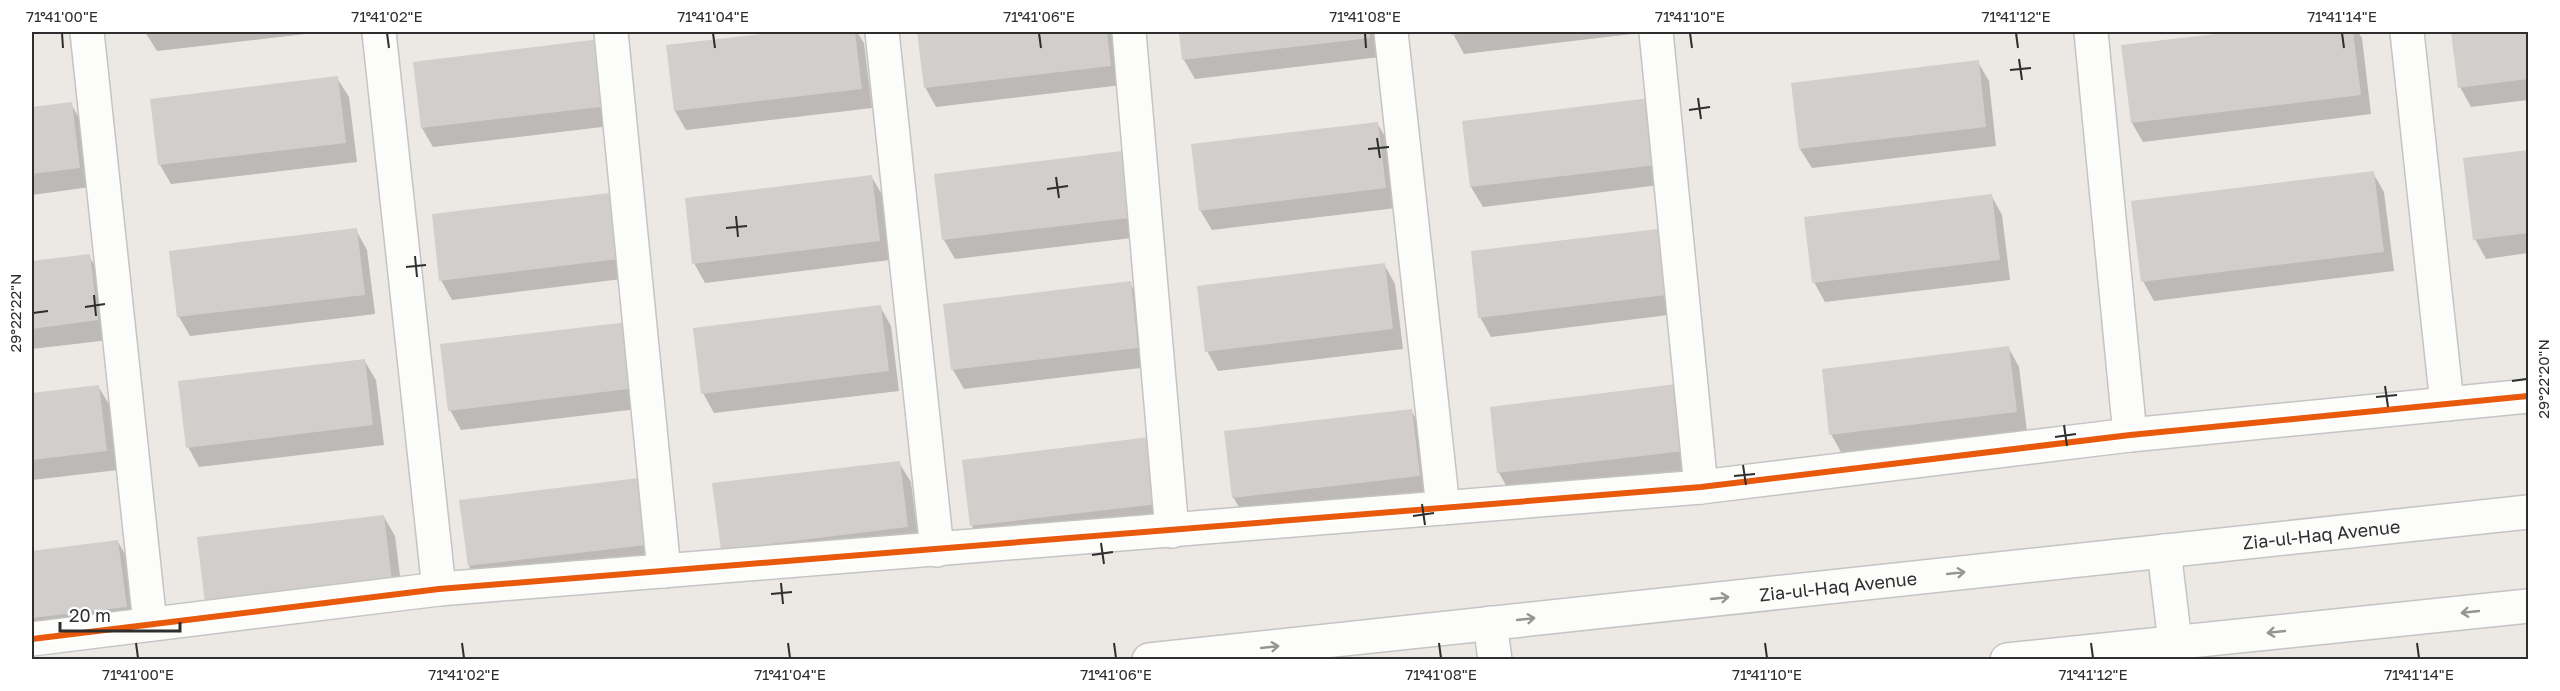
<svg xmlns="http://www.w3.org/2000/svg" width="2560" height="691" font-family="'Golos Text',sans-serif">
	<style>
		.shadow { fill: #0003 }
		.building { fill: #d1cecb }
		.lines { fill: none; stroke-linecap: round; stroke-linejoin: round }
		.minor-casing { stroke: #c5c4c5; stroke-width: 36 }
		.tertiary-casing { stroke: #c5c4c5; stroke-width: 36 }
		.minor { stroke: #fcfcfb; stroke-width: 33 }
		.tertiary { stroke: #fcfcfb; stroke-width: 33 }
		.cycleway-casing { stroke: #fff; stroke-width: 10 }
		.cycleway { stroke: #e8590c; stroke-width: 6 }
		.oneway { stroke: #959594 }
		.ticks { fill: none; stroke: #2e2e2e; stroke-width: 2 }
		.labels { text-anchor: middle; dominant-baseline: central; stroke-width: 6; stroke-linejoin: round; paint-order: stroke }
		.street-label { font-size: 18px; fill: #2e2e2e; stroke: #fff }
		.neatline { fill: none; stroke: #2e2e2e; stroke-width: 2 }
		.ticks-label { font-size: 15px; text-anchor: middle; fill: #2e2e2e }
	</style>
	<rect width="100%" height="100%" fill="#ece8e4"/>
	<g class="shadow">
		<path d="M 145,32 L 323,32 L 157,51 Z"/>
		<path d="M 790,32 L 857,32 L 864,43 L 872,108 L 686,130 L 675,111 L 668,46 Z"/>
		<path d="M 918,32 L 1115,32 L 1122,85 L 936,107 L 925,87 Z"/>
		<path d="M 1180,32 L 1377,32 L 1380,57 L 1195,79 L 1184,60 Z"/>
		<path d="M 1452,32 L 1649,32 L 1464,54 Z"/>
		<path d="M 2246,32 L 2358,32 L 2362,38 L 2371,114 L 2143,142 L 2132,123 L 2123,47 Z"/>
		<path d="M 2453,32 L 2528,32 L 2528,100 L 2471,107 L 2460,87 Z"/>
		<path d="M 600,41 L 619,125 L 433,147 L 422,128 Z"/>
		<path d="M 1978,62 L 1989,81 L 1996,146 L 1812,168 L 1800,149 Z"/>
		<path d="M 337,78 L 349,97 L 357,162 L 171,184 L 160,165 Z"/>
		<path d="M 1649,100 L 1667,184 L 1483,207 L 1471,187 L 1463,122 Z"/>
		<path d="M 71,104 L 82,123 L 90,187 L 32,195 L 32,108 Z"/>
		<path d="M 1377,123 L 1389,143 L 1396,208 L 1212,230 L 1200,210 Z"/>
		<path d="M 2528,151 L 2528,253 L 2486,259 L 2475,239 L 2465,159 Z"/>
		<path d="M 1121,153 L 1132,172 L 1140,237 L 955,259 L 944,240 Z"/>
		<path d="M 2373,173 L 2384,192 L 2394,271 L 2154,301 L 2143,281 Z"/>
		<path d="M 871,176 L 883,196 L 890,260 L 705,283 L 694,263 Z"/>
		<path d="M 618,193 L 638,277 L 452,300 L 441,280 Z"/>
		<path d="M 1991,195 L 2002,215 L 2010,280 L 1825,302 L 1814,282 Z"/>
		<path d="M 356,230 L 367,250 L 375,314 L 190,336 L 179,317 L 171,252 Z"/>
		<path d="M 1657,230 L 1668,250 L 1676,314 L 1491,337 L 1480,317 Z"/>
		<path d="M 89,256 L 101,276 L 109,340 L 32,349 L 32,263 Z"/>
		<path d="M 1384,264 L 1395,284 L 1403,349 L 1218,371 L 1207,351 Z"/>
		<path d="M 1130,283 L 1141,302 L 1149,367 L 964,389 L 953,370 L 945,305 Z"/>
		<path d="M 880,306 L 891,326 L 899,391 L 714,413 L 703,393 Z"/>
		<path d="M 627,323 L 646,408 L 461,430 L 450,410 Z"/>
		<path d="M 2008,347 L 2019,367 L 2027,432 L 1842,454 L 1831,434 Z"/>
		<path d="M 364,360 L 376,380 L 384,445 L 199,467 L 188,447 Z"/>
		<path d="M 98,386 L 110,406 L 118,470 L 32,480 L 32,394 Z"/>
		<path d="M 1676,386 L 1696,470 L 1510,492 L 1499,473 L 1492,408 Z"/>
		<path d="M 1411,410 L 1422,430 L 1430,495 L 1245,517 L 1233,497 Z"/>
		<path d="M 1149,439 L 1168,523 L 983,545 L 972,526 Z"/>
		<path d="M 899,463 L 911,482 L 919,546 L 722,549 Z"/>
		<path d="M 646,479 L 665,563 L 480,585 L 469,566 Z"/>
		<path d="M 384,517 L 395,536 L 403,600 L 218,623 Z"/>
		<path d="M 118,542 L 129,561 L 137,626 L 32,639 L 32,552 Z"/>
	</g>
	<g class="building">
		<path d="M 778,32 L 855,32 L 862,89 L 674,111 L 666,45 Z"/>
		<path d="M 917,32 L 1107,32 L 1111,66 L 924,88 Z"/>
		<path d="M 1179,32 L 1369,32 L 1370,38 L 1182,60 Z"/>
		<path d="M 1451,32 L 1469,32 L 1470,33 L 1451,35 Z"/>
		<path d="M 2233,32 L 2353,32 L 2361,95 L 2131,123 L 2121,45 Z"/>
		<path d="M 2451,32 L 2528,32 L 2528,79 L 2458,88 Z"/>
		<path d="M 600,39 L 609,106 L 421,128 L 413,62 Z"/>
		<path d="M 1979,60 L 1986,127 L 1799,149 L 1791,83 Z"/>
		<path d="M 338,76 L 346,143 L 158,165 L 150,99 Z"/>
		<path d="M 1650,98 L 1657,165 L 1470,187 L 1462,121 Z"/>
		<path d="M 72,102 L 80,168 L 32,174 L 32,107 Z"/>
		<path d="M 1378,122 L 1386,188 L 1199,211 L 1191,144 Z"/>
		<path d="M 2528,150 L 2528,233 L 2473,240 L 2463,158 Z"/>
		<path d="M 1122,151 L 1130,218 L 942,240 L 934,174 Z"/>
		<path d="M 2374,171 L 2384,252 L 2141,282 L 2131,201 Z"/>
		<path d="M 872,175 L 880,241 L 692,264 L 685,198 Z"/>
		<path d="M 619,192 L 627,258 L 439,281 L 432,214 Z"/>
		<path d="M 1992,194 L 2000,260 L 1812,283 L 1804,217 Z"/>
		<path d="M 357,228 L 365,295 L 177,317 L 169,251 Z"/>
		<path d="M 1658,229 L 1666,295 L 1478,318 L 1471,251 Z"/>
		<path d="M 90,254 L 98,320 L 32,329 L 32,261 Z"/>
		<path d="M 1385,263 L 1393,329 L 1205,352 L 1197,286 Z"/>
		<path d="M 1131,281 L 1138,348 L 951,370 L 943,304 Z"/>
		<path d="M 881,305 L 889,371 L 701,394 L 693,328 Z"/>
		<path d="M 628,322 L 636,388 L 448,411 L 440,344 Z"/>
		<path d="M 2009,346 L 2017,412 L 1829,435 L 1822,369 Z"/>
		<path d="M 365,359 L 373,425 L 186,448 L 178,381 Z"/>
		<path d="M 1677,384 L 1685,451 L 1497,473 L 1490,407 Z"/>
		<path d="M 99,385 L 107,451 L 32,460 L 32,393 Z"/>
		<path d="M 1412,409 L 1420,476 L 1232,498 L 1224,431 Z"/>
		<path d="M 1150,437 L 1158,504 L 970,526 L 962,460 Z"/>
		<path d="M 900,461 L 908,527 L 721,550 L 712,483 Z"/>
		<path d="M 647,477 L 655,544 L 468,566 L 459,500 Z"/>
		<path d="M 384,515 L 392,581 L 205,604 L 197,537 Z"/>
		<path d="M 118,540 L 127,607 L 32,618 L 32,551 Z"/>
	</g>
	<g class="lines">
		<g class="minor-casing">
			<g id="minor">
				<path d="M 87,32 L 150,624"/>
				<path d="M 379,32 L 439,589"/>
				<path d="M 611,32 L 664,571"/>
				<path d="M 882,32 L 937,550"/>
				<path d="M 1129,32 L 1172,531"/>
				<path d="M 1391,32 L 1443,508"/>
				<path d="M 1656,32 L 1701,487"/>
				<path d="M 2091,32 L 2130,435"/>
				<path d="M 2407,32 L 2447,404"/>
				<path d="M 32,639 L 439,589 L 1701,487 L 2130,435 L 2528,396"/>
			</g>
		</g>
		<g class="tertiary-casing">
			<g id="tertiary">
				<path d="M 2164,551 L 2175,642"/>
				<path d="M 1490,623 L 1495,660"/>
				<path id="s1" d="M 1149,660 L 2528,512"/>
				<path d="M 2007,660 L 2528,606"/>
			</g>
		</g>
		<use href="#minor" class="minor"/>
		<use href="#tertiary" class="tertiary"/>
		<g class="cycleway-casing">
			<path id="cycleway" d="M 32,639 L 439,589 L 1701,487 L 2130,435 L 2528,396"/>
		</g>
		<use href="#cycleway" class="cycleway"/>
	</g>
	<defs><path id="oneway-shaft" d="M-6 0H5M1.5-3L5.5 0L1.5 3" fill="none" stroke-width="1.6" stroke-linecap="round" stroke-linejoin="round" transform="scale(1.5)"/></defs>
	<g class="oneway">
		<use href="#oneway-shaft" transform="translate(1956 573) rotate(-6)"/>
		<use href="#oneway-shaft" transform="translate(1720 598) rotate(-6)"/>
		<use href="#oneway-shaft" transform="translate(2470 612) rotate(174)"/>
		<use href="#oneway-shaft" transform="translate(1526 619) rotate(-6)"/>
		<use href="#oneway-shaft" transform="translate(2276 632) rotate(174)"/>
		<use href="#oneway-shaft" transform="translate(1270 647) rotate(-6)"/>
	</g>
	<path class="ticks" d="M 62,33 L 63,48M 387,33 L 389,48M 713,33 L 715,48M 1039,33 L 1041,48M 1365,33 L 1366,48M 1690,33 L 1692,48M 2016,33 L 2018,48M 2342,33 L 2344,48M 2019,59 L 2022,80M 2010,70 L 2031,68M 1698,98 L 1701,119M 1689,110 L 1710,107M 1377,138 L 1380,158M 1368,149 L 1389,147M 1056,177 L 1059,198M 1047,189 L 1068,186M 736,216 L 738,237M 726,228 L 747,226M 415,256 L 417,277M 406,267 L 426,265M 94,295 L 96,316M 85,307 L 105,304M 33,313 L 48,311M 2512,381 L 2527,379M 2385,386 L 2388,407M 2376,397 L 2397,395M 2064,425 L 2067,446M 2055,437 L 2076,434M 1743,465 L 1746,485M 1734,476 L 1755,474M 1422,504 L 1425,525M 1413,516 L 1434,513M 1101,543 L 1104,564M 1092,555 L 1113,552M 781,583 L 783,604M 771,594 L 792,592M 136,643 L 138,658M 462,643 L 464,658M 788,643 L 790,658M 1114,643 L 1116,658M 1439,643 L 1441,658M 1765,643 L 1767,658M 2091,643 L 2093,658M 2417,643 L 2419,658"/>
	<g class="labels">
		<g class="street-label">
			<text stroke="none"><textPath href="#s1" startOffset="1179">Zia-ul-Haq Avenue</textPath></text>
			<text stroke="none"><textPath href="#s1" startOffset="693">Zia-ul-Haq Avenue</textPath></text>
		</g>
	</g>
	<rect width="2560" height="691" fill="none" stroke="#ffffff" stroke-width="66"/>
	<path d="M60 622v9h120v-9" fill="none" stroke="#2e2e2e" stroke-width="3"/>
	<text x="69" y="622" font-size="18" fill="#2e2e2e" stroke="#ffffff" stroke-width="4.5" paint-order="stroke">20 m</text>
	<rect x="33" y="33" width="2494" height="625" class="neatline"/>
	<g class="ticks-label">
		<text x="62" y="22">71°41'00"E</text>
		<text x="387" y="22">71°41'02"E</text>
		<text x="713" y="22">71°41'04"E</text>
		<text x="1039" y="22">71°41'06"E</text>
		<text x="1365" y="22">71°41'08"E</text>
		<text x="1690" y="22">71°41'10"E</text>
		<text x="2016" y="22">71°41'12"E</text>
		<text x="2342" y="22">71°41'14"E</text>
		<text transform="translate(16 313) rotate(-90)" y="5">29°22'22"N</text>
		<text transform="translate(2544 379) rotate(-90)" y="5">29°22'20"N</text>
		<text x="138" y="680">71°41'00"E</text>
		<text x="464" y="680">71°41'02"E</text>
		<text x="790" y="680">71°41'04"E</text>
		<text x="1116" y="680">71°41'06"E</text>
		<text x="1441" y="680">71°41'08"E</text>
		<text x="1767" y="680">71°41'10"E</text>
		<text x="2093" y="680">71°41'12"E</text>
		<text x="2419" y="680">71°41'14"E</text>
	</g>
</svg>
